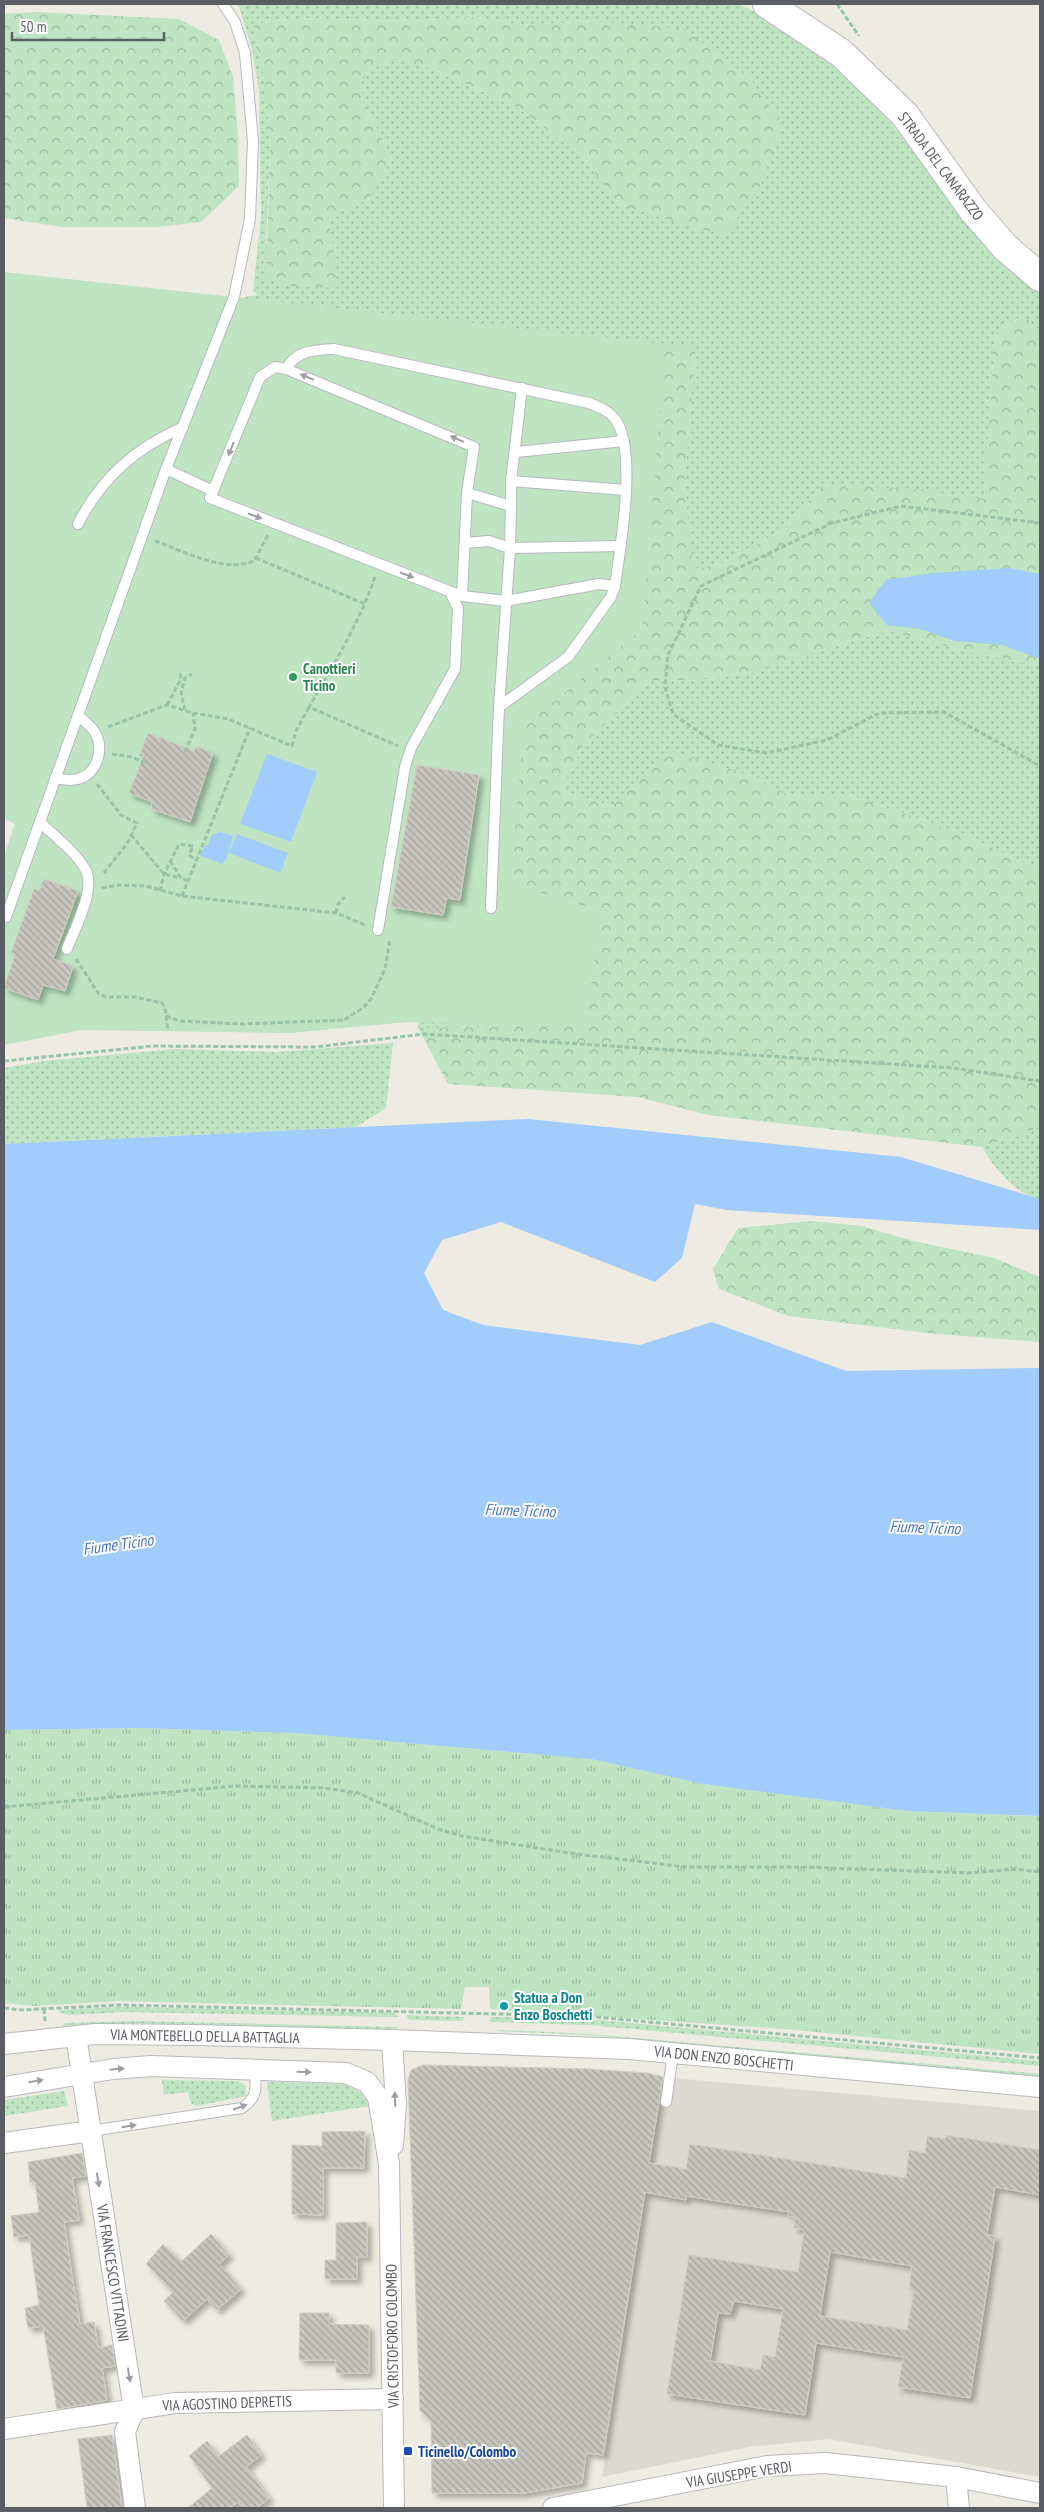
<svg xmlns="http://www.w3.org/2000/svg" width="1044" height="2512" font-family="'PT Sans Narrow',sans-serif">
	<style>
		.education { fill: #dcdad0 }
		.grass { fill: url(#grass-dots); fill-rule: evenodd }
		.forest { fill: url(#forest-crowns) }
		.park { fill: url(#park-tufts) }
		.pitch { fill: #bee4c2 }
		.water { fill: #a2ccfc }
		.building { fill: url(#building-back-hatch); stroke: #d1cdc0; fill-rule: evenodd; filter: url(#shadow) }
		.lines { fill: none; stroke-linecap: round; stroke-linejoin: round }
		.lane-casing { stroke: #b7b9be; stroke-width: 12 }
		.street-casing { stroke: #b7b9be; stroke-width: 22 }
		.secondary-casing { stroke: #b7bac0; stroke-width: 30 }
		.path { stroke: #98c4a9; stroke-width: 3; stroke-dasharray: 5 2.5; stroke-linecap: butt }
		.lane { stroke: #fff; stroke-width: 10 }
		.street { stroke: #fff; stroke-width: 20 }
		.secondary { stroke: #fff; stroke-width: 28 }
		.oneway { fill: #9c9ea1 }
		.leisure-dot { fill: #2e9e5b; stroke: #fff; stroke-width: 2 }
		.culture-dot { fill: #0f9aa8; stroke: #fff; stroke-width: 2 }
		.transit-dot { fill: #1a4fb4; stroke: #fff; stroke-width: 2 }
		.labels { text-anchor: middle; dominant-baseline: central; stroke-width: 4; stroke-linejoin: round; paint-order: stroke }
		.street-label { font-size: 15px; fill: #5a5d62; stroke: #fff }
		.leisure-label { font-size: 15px; font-weight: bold; fill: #27864d; stroke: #fff; text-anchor: start }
		.culture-label { font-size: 15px; font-weight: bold; fill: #0d838f; stroke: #fff; text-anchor: start }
		.transit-label { font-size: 15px; font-weight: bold; fill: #164399; stroke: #fff; text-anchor: start }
		.water-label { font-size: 16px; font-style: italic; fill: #4675be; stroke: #fff }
	</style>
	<defs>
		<pattern id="grass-dots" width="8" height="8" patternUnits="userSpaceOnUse" patternTransform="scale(1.25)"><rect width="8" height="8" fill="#bee4c2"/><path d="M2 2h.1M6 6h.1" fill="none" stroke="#9dbca1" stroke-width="1.8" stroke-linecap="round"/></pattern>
		<pattern id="forest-crowns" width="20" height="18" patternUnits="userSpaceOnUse" patternTransform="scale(1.25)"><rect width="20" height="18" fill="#bee4c2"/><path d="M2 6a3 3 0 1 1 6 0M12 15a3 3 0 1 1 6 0" fill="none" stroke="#9dbca1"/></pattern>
		<pattern id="park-tufts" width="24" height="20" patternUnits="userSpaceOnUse" patternTransform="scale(1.25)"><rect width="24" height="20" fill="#bee4c2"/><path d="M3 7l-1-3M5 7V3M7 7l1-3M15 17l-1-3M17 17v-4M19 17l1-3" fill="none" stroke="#9dbca1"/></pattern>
		<pattern id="building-back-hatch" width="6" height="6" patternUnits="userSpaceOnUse" patternTransform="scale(1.25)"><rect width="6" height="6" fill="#c8c5bf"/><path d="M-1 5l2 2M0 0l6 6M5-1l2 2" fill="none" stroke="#a5a39f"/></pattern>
		<filter id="shadow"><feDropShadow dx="4.5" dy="4.5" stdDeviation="2.5" flood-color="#0004"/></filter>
	</defs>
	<rect width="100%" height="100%" fill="#edebe2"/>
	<path class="education" d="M 662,2077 L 1040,2111 L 1040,2477 L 828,2439 L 749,2447 L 602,2477 Z"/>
	<g class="grass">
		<path d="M 238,4 L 738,4 L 777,22 L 830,59 L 892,124 L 943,189 L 1027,282 L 1040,290 L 1040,330 L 1022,316 L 995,334 L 984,500 L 822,485 L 787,528 L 722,563 L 693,570 L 684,487 L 696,346 L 665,345 L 642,629 L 524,726 L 584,1027 L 418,1028 L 424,973 L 513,888 L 196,406 L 238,298 L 257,295 L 253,291 L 261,217 L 259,90 L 252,49 ZM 476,17 L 523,25 L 594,21 L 620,205 L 582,156 L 518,108 L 426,66 L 391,59 L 361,75 L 363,103 L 392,158 L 369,199 L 266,243 L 270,151 L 268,105 L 255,24 L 294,18 L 410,21 Z"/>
		<path d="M 889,631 L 960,650 L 1040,666 L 1040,864 L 1028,865 L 961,833 L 849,795 L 788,795 L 754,776 L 611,806 L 561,790 L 583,745 L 618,712 L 646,681 L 700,680 L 756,672 L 833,646 Z"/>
		<path d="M 393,1043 L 386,1108 L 356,1127 L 4,1144 L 4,1068 L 44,1061 L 176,1049 L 276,1052 Z"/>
		<path d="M 1040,1127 L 1040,1199 C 1015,1194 995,1169 982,1147 Z"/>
		<path d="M 122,2007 L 393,2013 L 396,2014 L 398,2017 L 123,2012 L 69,2015 L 59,2012 L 59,2010 Z"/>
		<path d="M 406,2015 L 464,2017 L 465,2018 L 462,2021 L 410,2020 Z"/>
		<path d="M 493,2017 L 588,2019 L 1040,2061 L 1040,2066 L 588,2025 L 490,2022 L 490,2018 Z"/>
		<path d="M 135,2021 L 396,2027 L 398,2028 L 393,2030 L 135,2023 L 62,2026 L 65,2023 Z"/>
		<path d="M 501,2030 L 591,2034 L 1040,2074 L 1040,2077 L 590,2035 L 497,2031 Z"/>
		<path d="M 162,2080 L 238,2081 L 245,2085 L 246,2096 L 196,2106 L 191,2103 L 188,2092 L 164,2095 Z"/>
		<path d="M 267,2082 L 345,2084 L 362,2093 L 370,2106 L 272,2121 Z"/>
		<path d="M 64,2091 L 68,2106 L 4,2116 L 4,2100 Z"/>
	</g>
	<g class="forest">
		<path d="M 36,12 L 179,19 L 219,40 L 233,77 L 238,136 L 239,186 L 201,222 L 158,227 L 62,227 L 4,218 L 4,14 Z"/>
		<path d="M 476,17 L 523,25 L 594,21 L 684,29 L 750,78 L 783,125 L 758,192 L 724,234 L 699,229 L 620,205 L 582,156 L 518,108 L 426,66 L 391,59 L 361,75 L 363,103 L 392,158 L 369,199 L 328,217 L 334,250 L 336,288 L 292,286 L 266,279 L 270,151 L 268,105 L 254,24 L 294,18 L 410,21 Z"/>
		<path d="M 1023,316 L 1040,330 L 1040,666 L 960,650 L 889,631 L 833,646 L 756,672 L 700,680 L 646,681 L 618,712 L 583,745 L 561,790 L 611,806 L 668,750 L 754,776 L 788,795 L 849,795 L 961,833 L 1028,865 L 1040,864 L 1040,1127 L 982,1147 L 708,1115 L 638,1097 L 448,1084 L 418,1028 L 584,1026 L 603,912 L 510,883 L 524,726 L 642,629 L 665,344 L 696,346 L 684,487 L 694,570 L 722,563 L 787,528 L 822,485 L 919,489 L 984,499 L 995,334 Z"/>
		<path d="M 812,1221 L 862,1226 L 913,1241 L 994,1258 L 1040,1277 L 1040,1342 L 927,1333 L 788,1316 L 719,1289 L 713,1269 L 738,1228 Z"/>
	</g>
	<path class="park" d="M 141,1728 L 295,1733 L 591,1759 L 703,1784 L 907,1811 L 1040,1816 L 1040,2054 L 785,2029 L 490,2009 L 489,1987 L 465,1987 L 461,2009 L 117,2001 L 34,2006 L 4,2003 L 4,1730 Z"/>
	<path class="pitch" d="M 4,272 L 665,344 L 642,629 L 524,726 L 510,883 L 603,912 L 584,1027 L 408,1022 L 290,1033 L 82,1030 L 4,1045 L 4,856 L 15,824 L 4,818 Z"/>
	<g class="water">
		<path d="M 1008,568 L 1040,574 L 1040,659 L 1003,645 L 955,641 L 920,629 L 887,625 L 869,603 L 886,580 L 934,573 Z"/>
		<path d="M 267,754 L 317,772 L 291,842 L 240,824 Z"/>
		<path d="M 220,832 L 233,836 L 227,858 L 222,864 L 200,855 L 205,846 L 208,845 L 212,835 Z"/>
		<path d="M 237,834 L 288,853 L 280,873 L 229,853 Z"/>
		<path d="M 528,1119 L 901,1157 L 1040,1199 L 1040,1230 L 726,1210 L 695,1204 L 682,1258 L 655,1282 L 501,1222 L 442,1240 L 424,1273 L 443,1310 L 483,1325 L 640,1345 L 712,1322 L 846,1371 L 1040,1368 L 1040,1816 L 907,1811 L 703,1784 L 591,1759 L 295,1733 L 141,1728 L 4,1730 L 4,1144 Z"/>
	</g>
	<g class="building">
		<path d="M 148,733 L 194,751 L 196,746 L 213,753 L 190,822 L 151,809 L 152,802 L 129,793 L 143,757 L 139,756 Z"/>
		<path d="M 417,765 L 479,775 L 460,900 L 447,898 L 443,915 L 391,907 Z"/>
		<path d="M 44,879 L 78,891 L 53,959 L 73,966 L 65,991 L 43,985 L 38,1000 L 4,988 L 15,954 L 11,953 L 34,889 L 39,891 Z"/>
		<path d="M 423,2065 L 588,2069 L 647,2073 L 663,2077 L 649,2163 L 686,2169 L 690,2144 L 906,2178 L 909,2150 L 925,2153 L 927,2136 L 945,2139 L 946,2135 L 1040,2150 L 1040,2195 L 995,2187 L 987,2234 L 995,2237 L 970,2398 L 898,2387 L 903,2357 L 816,2343 L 805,2415 L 667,2394 L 689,2255 L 798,2272 L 804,2230 L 794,2228 L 795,2217 L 788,2216 L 789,2212 L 686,2196 L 686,2200 L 645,2192 L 603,2455 L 586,2453 L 582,2483 L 524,2493 L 432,2493 L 431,2421 L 420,2411 L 408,2080 L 411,2070 ZM 830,2252 L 912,2266 L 909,2289 L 914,2290 L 907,2330 L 820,2316 ZM 734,2301 L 783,2309 L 775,2357 L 763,2355 L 760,2370 L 710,2361 L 718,2313 L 730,2314 Z"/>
		<path d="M 365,2131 L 364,2168 L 323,2168 L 323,2215 L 292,2214 L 292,2145 L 322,2146 L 322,2132 Z"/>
		<path d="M 82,2153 L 86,2176 L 72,2178 L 79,2220 L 64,2222 L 73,2283 L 80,2324 L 94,2322 L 98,2348 L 112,2345 L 115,2366 L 102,2368 L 107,2400 L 57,2409 L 43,2326 L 28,2328 L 25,2308 L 39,2305 L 29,2235 L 14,2237 L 11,2216 L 39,2212 L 35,2182 L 30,2182 L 28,2162 Z"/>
		<path d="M 367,2222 L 367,2257 L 357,2257 L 357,2279 L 325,2279 L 325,2260 L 336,2260 L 336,2223 Z"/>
		<path d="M 211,2234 L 229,2255 L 219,2264 L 241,2289 L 217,2310 L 207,2299 L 183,2321 L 164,2301 L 173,2292 L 146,2264 L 163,2244 L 181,2262 Z"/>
		<path d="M 300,2313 L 329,2313 L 329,2324 L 369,2325 L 369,2373 L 336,2373 L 336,2360 L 299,2360 Z"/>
		<path d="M 112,2435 L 122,2508 L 87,2508 L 78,2439 Z"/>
		<path d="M 247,2435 L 261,2455 L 246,2467 L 269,2498 L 257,2508 L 243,2508 L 238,2502 L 229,2508 L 188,2508 L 212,2488 L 189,2456 L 207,2441 L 219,2456 Z"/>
	</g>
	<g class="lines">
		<g class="lane-casing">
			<g id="lane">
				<path d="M 286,369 C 297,350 314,350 334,349 L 589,403 C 599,407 609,411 615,419 C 638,449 620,549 615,586 L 611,597 L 568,657 L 499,707"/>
				<path d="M 516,452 L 624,441"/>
				<path d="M 166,469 L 213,491 L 210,498 L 462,596 L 467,493 L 474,447 L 286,369 L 275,367 L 260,377 L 213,491"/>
				<path d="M 511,481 L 626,490"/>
				<path d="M 467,493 L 511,506 L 510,548 L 620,546"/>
				<path d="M 511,506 L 511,481 L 522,388"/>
				<path d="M 78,524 C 102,477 136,448 183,427"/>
				<path d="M 465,543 L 489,541 L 510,548 L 499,707 L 491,908"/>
				<path d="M 462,596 L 506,601 L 599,584 L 615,586"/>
				<path d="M 55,778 C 63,780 70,781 78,779 C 98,774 105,747 94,731 C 90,725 83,720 78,715"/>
				<path d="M 40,822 C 54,836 75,851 85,869 C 97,888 74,930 67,949"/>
				<path d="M 6,917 L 166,469 L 234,297 L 250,219 L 253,141 L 245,53 L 235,22 L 223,4"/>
				<path d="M 378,930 L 405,767 L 411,748 L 455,669 L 458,608 L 450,592"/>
				<path d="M 666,2102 L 673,2054"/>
				<path d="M 91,2131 L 242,2108 C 258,2097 256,2089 255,2070"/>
			</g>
		</g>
		<g class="street-casing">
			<g id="street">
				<path d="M 76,2036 L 134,2410 L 125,2432 L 135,2508"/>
				<path d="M 392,2040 L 396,2103 L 393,2145"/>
				<path d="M 4,2044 L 95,2034 L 193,2035 L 392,2040 L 629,2049 L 1040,2087"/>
				<path d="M 4,2087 L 113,2069 L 151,2066 L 346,2073 L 367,2082 L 378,2097 L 389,2164 L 394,2508"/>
				<path d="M 4,2143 L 91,2131"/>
				<path d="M 4,2429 L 175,2403 L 393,2399"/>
				<path d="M 956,2477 L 959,2508"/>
				<path d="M 553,2508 L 767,2466 L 825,2463 L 956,2477 L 1040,2493"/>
			</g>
		</g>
		<g class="secondary-casing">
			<path id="secondary" d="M 767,4 L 841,53 L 905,115 L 973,210 L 1005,247 L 1040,277"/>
		</g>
		<g class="path">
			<path d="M 837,4 L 859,36"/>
			<path d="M 1040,523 L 901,506 L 832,523 L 701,586 L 668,655 L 665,687 L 673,714 L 718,745 L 766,753 L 827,740 L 879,713 L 944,712 L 1040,766"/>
			<path d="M 155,541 C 186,552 223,573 254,561 L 268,535"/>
			<path d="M 256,558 L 365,604"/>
			<path d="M 375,577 C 359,623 334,664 309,707 L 398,746"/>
			<path d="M 167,705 L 181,679 L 180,671"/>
			<path d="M 185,710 L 181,693 L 185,678 L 192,674"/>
			<path d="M 108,727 L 167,705 L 193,713 L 228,719 L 292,746 L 296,731 L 309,707"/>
			<path d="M 185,752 L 195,729 L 193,713"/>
			<path d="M 112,754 L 132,757 L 145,763"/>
			<path d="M 97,784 L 121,815 L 137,823 L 127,844 L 103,874"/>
			<path d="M 131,835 L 164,874 L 181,878"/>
			<path d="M 170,861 L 181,878 L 188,881"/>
			<path d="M 102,888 L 119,885 L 146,886 L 182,896 L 336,913 L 365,925"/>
			<path d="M 160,891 L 164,874 L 179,844 L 193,846 L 189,855 L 196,860"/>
			<path d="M 182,896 L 250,728"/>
			<path d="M 336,913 L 338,904 L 345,897"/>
			<path d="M 76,959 L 99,994 L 106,997 L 135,997 L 162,1003 L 165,1008 L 168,1031"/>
			<path d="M 166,1016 L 180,1021 L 242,1024 L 344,1020 L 363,1008 L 371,999 L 385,969 L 390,939"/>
			<path d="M 4,1061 L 152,1046 L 315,1047 L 424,1034 L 953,1068 L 1040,1081"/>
			<path d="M 4,1807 L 236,1786 L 324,1788 L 358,1793 L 438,1829 L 462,1836 L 576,1854 L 686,1867 L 800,1867 L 970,1873 L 1015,1869 L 1040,1872"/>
			<path d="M 4,2008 L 21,2010 L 119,2005 L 584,2016 L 1040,2058"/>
			<path d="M 44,2009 L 45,2021"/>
		</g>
		<use href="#lane" class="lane"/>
		<use href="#street" class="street"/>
		<use href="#secondary" class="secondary"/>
	</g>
	<defs><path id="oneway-solid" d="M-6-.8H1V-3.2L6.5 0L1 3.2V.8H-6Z" transform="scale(1.25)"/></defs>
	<g class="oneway">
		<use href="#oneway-solid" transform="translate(307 377) rotate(-157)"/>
		<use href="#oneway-solid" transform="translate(457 439) rotate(-157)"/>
		<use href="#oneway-solid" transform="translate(231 449) rotate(111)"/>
		<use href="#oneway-solid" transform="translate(255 516) rotate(21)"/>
		<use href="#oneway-solid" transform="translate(407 575) rotate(21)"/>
		<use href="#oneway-solid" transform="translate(117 2069) rotate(-6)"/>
		<use href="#oneway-solid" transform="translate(304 2072) rotate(2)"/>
		<use href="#oneway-solid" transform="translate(36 2081) rotate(-9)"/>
		<use href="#oneway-solid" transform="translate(395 2099) rotate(-92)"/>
		<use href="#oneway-solid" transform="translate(240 2107) rotate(-19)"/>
		<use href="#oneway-solid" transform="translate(129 2126) rotate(-9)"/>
		<use href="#oneway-solid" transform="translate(98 2180) rotate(81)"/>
		<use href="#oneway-solid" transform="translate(129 2375) rotate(81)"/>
	</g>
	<circle class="leisure-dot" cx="293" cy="677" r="5"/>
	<circle class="culture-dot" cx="504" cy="2006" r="5"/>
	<rect class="transit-dot" x="403" y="2446" width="10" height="10" rx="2.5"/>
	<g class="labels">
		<g class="street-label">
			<text transform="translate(941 166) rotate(53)">STRADA DEL CANARAZZO</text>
			<text transform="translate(205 2036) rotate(1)">VIA MONTEBELLO DELLA BATTAGLIA</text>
			<text transform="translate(724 2058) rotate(6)">VIA DON ENZO BOSCHETTI</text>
			<text transform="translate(113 2273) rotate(81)">VIA FRANCESCO VITTADINI</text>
			<text transform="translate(392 2336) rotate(-91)">VIA CRISTOFORO COLOMBO</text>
			<text transform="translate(227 2403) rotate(-2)">VIA AGOSTINO DEPRETIS</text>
			<text transform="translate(739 2474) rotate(-9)">VIA GIUSEPPE VERDI</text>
		</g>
		<g class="leisure-label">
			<text x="303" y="668">Canottieri<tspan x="303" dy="17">Ticino</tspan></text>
		</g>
		<g class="culture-label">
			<text x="514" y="1997">Statua a Don<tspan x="514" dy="17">Enzo Boschetti</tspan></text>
		</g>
		<g class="transit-label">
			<text x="418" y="2451">Ticinello/Colombo</text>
		</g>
		<g class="water-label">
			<text transform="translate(520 1510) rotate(2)">Fiume Ticino</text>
			<text transform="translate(925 1527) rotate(2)">Fiume Ticino</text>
			<text transform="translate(118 1544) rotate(-8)">Fiume Ticino</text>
		</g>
	</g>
	<rect width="1044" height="2512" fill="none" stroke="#5a5d62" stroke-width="10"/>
	<path d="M12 32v8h152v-8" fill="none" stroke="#5a5d62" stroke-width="2.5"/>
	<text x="20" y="32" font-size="15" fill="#5a5d62" stroke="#ffffff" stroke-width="4" paint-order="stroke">50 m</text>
</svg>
